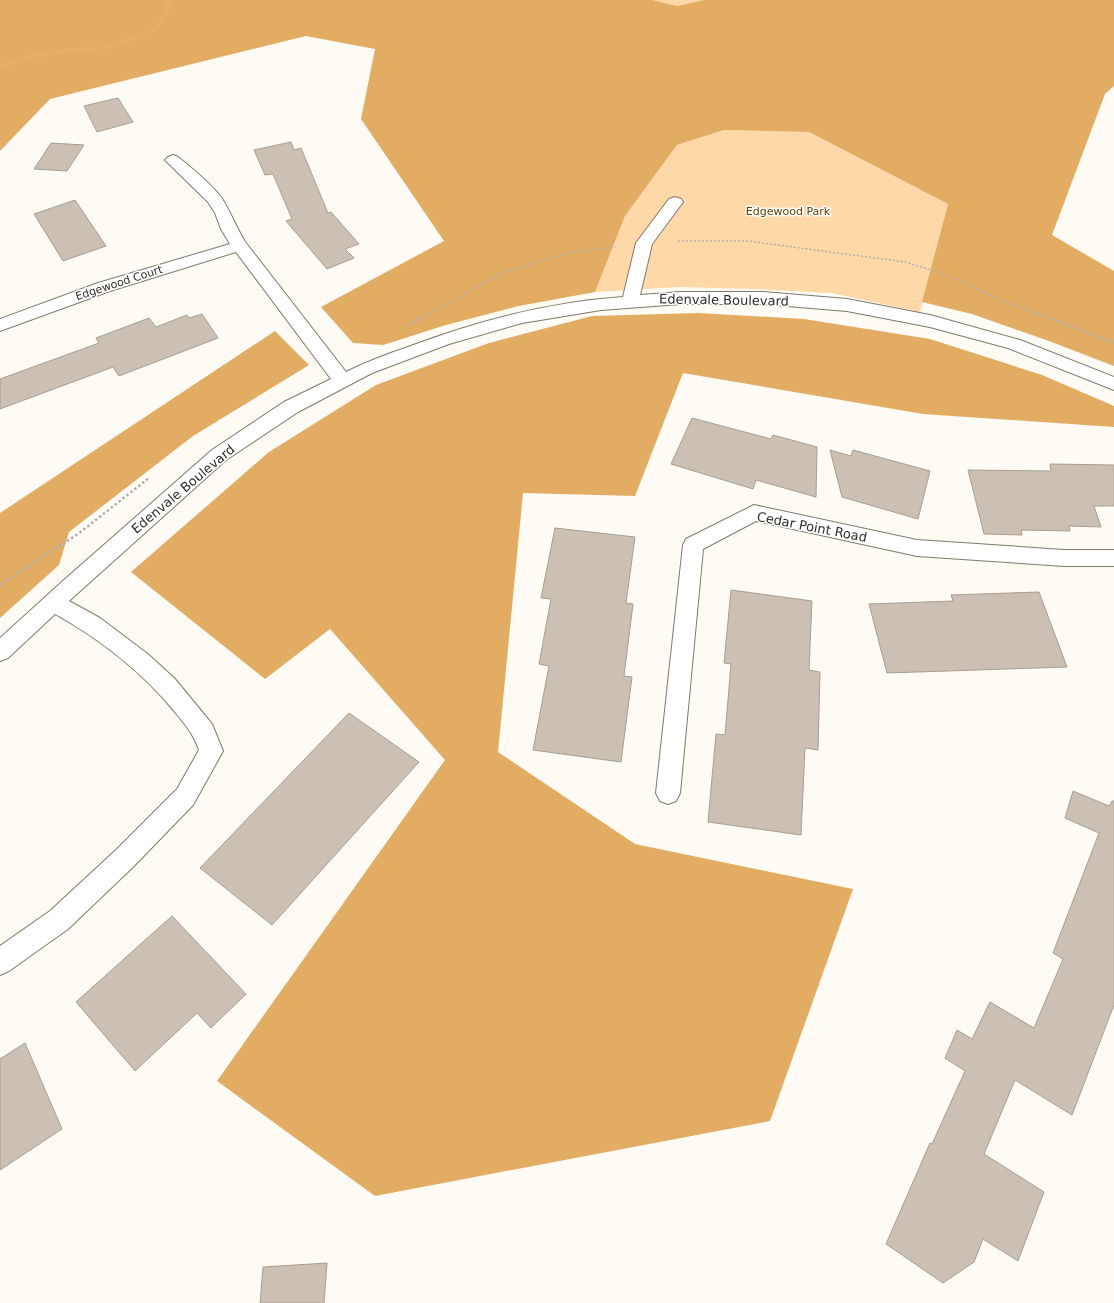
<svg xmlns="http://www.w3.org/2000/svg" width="1114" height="1303" font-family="'DejaVu Sans',sans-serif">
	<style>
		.green { fill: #fed9a7 }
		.forest { fill: #e2ad63 }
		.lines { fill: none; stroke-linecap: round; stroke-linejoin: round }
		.stream { fill: #e5b066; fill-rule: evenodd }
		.building { fill: #cbc0b3; stroke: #a89e90 }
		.minor-casing { stroke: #82786c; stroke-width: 2 }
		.path-far1 { stroke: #b2aea9; stroke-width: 1.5; stroke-dasharray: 2 2; stroke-linecap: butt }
		.path { stroke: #b2aea9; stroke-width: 2.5; stroke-dasharray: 2.5 2.5; stroke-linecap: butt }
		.minor { fill: #fff; fill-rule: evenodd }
		.labels { text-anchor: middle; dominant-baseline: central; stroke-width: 3; stroke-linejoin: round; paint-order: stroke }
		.far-park-label { font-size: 11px; fill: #634001; stroke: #fff }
		.far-street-label { font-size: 11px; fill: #302c27; stroke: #fff }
		.street-label { font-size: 13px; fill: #302c27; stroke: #fff }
	</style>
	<rect width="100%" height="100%" fill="#fefaf4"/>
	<g class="green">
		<path d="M 653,0 L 704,0 L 677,6 Z"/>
		<path d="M 724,130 L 809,132 L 948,204 L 920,312 L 831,293 L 753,289 L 678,287 L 595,292 L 625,216 L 677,145 Z"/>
	</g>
	<g class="forest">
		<path d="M 0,0 L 653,0 L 677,6 L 704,0 L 1114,0 L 1114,86 L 1105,94 L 1052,235 L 1114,271 L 1114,366 L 1049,341 L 972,314 L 922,302 L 948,204 L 809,132 L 724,130 L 677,145 L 625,216 L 595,292 L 519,306 L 446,325 L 383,345 L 353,343 L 321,307 L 444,241 L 361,119 L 375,49 L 306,36 L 50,99 L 0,151 Z"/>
		<path d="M 698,313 L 804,319 L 930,339 L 1042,375 L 1114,406 L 1114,427 L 923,414 L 683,373 L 635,496 L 523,493 L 498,752 L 635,844 L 853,889 L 770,1121 L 375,1196 L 217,1081 L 445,760 L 330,629 L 265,679 L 131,572 L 269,452 L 376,385 L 489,343 L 592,316 Z"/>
		<path d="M 275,331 L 309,365 L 193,436 L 69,532 L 59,565 L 0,618 L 0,513 Z"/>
	</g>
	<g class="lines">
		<path class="stream" d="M 165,0 L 171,0 L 173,4 L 158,30 L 110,49 L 65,53 L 24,60 L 0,69 L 0,65 L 23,56 L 65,49 L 107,46 L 154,28 L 167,4 Z"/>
	</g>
	<g class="building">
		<path d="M 118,98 L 133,122 L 97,132 L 84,106 Z"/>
		<path d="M 291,142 L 294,150 L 301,148 L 328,213 L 331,212 L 359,244 L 345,249 L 354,258 L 327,269 L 286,221 L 292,219 L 273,174 L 265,175 L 254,150 Z"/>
		<path d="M 51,143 L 84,145 L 67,171 L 34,169 Z"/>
		<path d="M 75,200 L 106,246 L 63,261 L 34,214 Z"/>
		<path d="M 202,314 L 218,338 L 119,376 L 113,367 L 0,409 L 0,379 L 99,343 L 96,338 L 149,318 L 156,327 L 187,315 L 189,318 Z"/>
		<path d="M 692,418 L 771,439 L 773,435 L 817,447 L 816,497 L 756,480 L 753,489 L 671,464 Z"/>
		<path d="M 830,450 L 851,456 L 853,450 L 930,471 L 918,519 L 842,497 Z"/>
		<path d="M 1050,464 L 1114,465 L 1114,506 L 1094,506 L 1101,527 L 1069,526 L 1070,531 L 1021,530 L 1022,535 L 984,534 L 968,470 L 1051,471 Z"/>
		<path d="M 555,528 L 635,537 L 626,603 L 633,604 L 624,676 L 632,677 L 621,762 L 533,750 L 549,666 L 539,664 L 551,599 L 541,598 Z"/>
		<path d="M 731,590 L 812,601 L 809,670 L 820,672 L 818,750 L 805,748 L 801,835 L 708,822 L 716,734 L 725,735 L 731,664 L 724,663 Z"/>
		<path d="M 1039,592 L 1067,667 L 887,673 L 869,604 L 953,601 L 951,595 Z"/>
		<path d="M 349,713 L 419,762 L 272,925 L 200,868 Z"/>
		<path d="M 1073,791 L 1109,806 L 1112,801 L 1114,801 L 1114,1005 L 1072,1115 L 1015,1080 L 984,1154 L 1044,1192 L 1018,1261 L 983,1239 L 974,1262 L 943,1283 L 886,1244 L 930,1143 L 932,1144 L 965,1071 L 945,1058 L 957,1030 L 972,1039 L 990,1002 L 1034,1028 L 1063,959 L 1053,953 L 1099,833 L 1065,818 Z"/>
		<path d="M 172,916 L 246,994 L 211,1028 L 197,1013 L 135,1071 L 76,1002 Z"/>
		<path d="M 25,1043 L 62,1129 L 0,1170 L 0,1059 Z"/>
		<path d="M 327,1263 L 324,1303 L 260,1303 L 263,1267 Z"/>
	</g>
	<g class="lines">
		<g class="minor-casing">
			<g id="minor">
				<path d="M 173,155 L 178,157 C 193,169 209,182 221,197 C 231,212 236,228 246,243 L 346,372 C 366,362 387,354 408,347 C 477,321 549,302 623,297 L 636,243 L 669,199 L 675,197 L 681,199 L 683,202 L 652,244 L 640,295 L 681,292 L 763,292 L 847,299 L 930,315 L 1020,340 L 1114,377 L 1114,390 L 1008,348 L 930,327 L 847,311 L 763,304 L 681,304 L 601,310 L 522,323 L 449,344 L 372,373 L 298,412 L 226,460 L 69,601 L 100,618 L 149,655 L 175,679 L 212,724 L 223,751 L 193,805 L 134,866 L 68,929 L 9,971 L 0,975 L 0,946 L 50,911 L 116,850 L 177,789 L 199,750 C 193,733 186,726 175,712 C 142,672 100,639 55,614 L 8,658 L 0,661 L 0,638 L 64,580 L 212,450 L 284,402 L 331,379 L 236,252 L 110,291 L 0,331 L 0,319 L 98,283 L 230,244 L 221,229 L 215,213 L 208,202 L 165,160 L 168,157 Z"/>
				<path d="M 754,505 L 917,540 L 1064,550 L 1114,550 L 1114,566 L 1064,566 L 917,556 L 756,521 L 703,549 L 680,793 L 676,801 L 668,804 L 660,801 L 656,793 L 683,545 L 686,539 Z"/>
			</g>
		</g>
		<g class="path-far1">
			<path d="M 678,241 L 748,241 L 905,262 L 944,274 L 1007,302 L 1049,318"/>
			<path d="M 421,318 L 505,272 L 568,253 L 615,247"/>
		</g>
		<g class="path">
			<path d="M 1047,317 L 1114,343"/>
			<path d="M 409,325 L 423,317"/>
			<path d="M 0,585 L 78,534 L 149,478"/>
		</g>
		<use href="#minor" class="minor"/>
	</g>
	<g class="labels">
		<g class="far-park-label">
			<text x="788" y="211">Edgewood Park</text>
		</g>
		<g class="far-street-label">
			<text transform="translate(119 283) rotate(-18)">Edgewood Court</text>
		</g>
		<g class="street-label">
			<text transform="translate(724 300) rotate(1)">Edenvale Boulevard</text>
			<text transform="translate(183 489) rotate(-40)">Edenvale Boulevard</text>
			<text transform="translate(812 527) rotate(11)">Cedar Point Road</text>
		</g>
	</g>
</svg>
